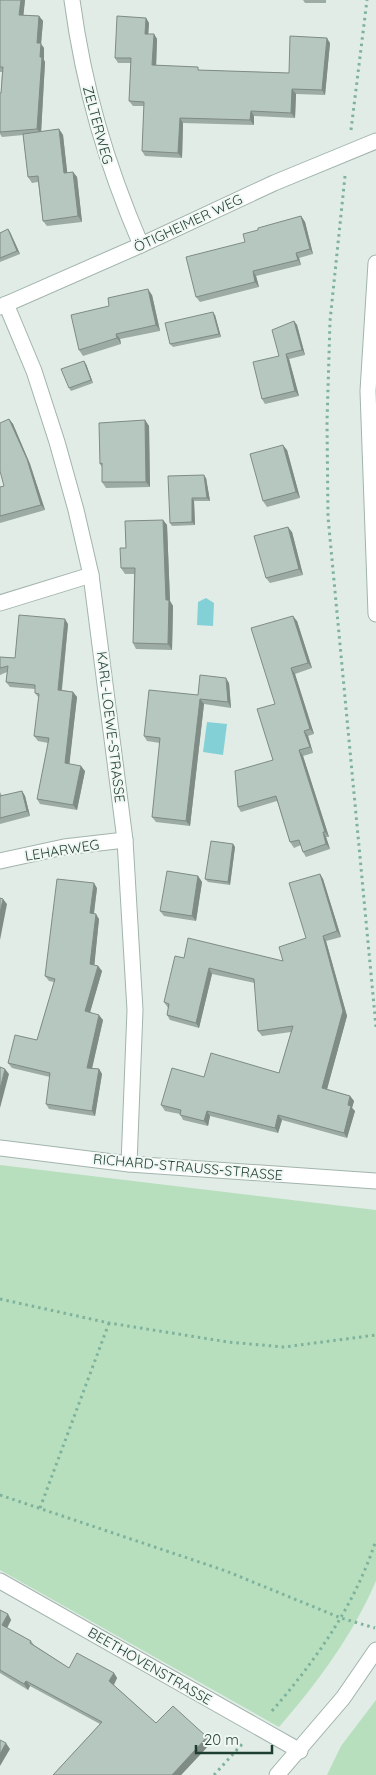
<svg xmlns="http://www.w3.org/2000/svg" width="376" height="1775" font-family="Quicksand,sans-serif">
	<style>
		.green { fill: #b7dfbe }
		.water { fill: #83d1d6 }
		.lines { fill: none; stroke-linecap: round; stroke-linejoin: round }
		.minor-casing { stroke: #a2b4ac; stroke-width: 17 }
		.path { stroke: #7eb29c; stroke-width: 3; stroke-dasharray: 2.5 4; stroke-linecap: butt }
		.minor { stroke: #fff; stroke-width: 15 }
		.wall { fill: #9caba3 }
		.shaded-wall { fill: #7f8b85 }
		.building { fill: #b5c7be; stroke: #7f8b85 }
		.labels { text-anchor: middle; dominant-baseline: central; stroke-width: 4; stroke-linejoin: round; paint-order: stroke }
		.street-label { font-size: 14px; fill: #1f3e32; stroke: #f1f8f4 }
	</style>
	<rect width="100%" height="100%" fill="#e0ece5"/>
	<g class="green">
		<path d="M 0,1165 L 376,1210 L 376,1581 C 352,1636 318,1682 279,1727 L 0,1570 Z"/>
		<path d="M 376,1700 L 376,1775 L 327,1775 L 341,1746 Z"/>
	</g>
	<g class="water">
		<path d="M 206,598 L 214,603 L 213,626 L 197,625 L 198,602 Z"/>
		<path d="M 207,722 L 227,724 L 223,755 L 203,752 Z"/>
	</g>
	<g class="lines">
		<g class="minor-casing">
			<g id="minor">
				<path d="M 72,0 C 84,89 106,163 141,245"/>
				<path d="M 376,263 L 368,391 L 376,614"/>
				<path d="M 6,304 L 34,371 L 57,442 L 76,510 L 91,575 L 125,840 L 135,1010 L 129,1164"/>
				<path d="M 0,307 L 141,245 L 274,183 L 376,141"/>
				<path d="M 0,603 L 91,575"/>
				<path d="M 0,861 L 64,847 L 125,840"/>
				<path d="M 0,1148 L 129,1164 L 376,1181"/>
				<path d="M 0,1581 L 300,1751"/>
				<path d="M 277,1775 L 343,1698 L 376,1650"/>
			</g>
		</g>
		<g class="path">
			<path d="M 351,130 L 367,0"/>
			<path d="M 345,176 L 330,321 L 327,422 L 328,517 L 376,1027"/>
			<path d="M 0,1299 L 109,1323 L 228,1342 L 284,1347 L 376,1335"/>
			<path d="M 0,1495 L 226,1571 L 341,1618 L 375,1628"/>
			<path d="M 40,1508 L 109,1323"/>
			<path d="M 272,1711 C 316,1660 355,1605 376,1540"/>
			<path d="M 214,1775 L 244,1742"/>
		</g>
		<use href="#minor" class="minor"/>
	</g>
	<g class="wall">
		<path d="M 0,0 L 25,0 L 23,15 L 39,16 L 43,21 L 41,44 L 44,48 L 44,60 L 45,62 L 41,132 L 59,129 L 63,135 L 67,173 L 73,172 L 77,177 L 82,222 L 47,226 L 43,221 L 38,182 L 32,183 L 28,177 L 23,135 L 2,137 L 0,134 L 0,93 L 1,93 L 2,72 L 0,72 Z"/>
		<path d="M 303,0 L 326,0 L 326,3 L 305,3 Z"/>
		<path d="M 146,18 L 149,23 L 148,34 L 154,34 L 157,39 L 156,65 L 200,70 L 289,73 L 330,43 L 325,95 L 296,94 L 295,118 L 254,116 L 254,125 L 183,123 L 182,158 L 145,156 L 142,151 L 144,106 L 133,106 L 129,101 L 131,63 L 118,63 L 115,58 Z"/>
		<path d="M 301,216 L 305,222 L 313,254 L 299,258 L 301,265 L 256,276 L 259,287 L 200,302 L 196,297 L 245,242 L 258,230 Z"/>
		<path d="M 8,229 L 10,232 L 20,254 L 0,262 L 0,233 Z"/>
		<path d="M 152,295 L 160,331 L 120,339 L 121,344 L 83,356 L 79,350 L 109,306 Z"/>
		<path d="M 215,315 L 221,337 L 173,347 L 170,344 Z"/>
		<path d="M 294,321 L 297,325 L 305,355 L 289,359 L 299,396 L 265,404 L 262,399 L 279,356 Z"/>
		<path d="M 86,364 L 93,383 L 71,391 L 69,388 Z"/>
		<path d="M 9,419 L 13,424 L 30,464 L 45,510 L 0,523 L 0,487 L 4,486 Z"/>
		<path d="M 145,420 L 149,426 L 150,487 L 106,488 L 102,482 L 102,467 L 100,464 Z"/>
		<path d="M 287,450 L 300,498 L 267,507 L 263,501 Z"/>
		<path d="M 206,478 L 210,501 L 194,501 L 195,525 L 172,526 L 170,523 Z"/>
		<path d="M 163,520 L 167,525 L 170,601 L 173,606 L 172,650 L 136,649 L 133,643 L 134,574 L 125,574 L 121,568 L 126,548 Z"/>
		<path d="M 292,532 L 303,575 L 270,583 L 266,578 Z"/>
		<path d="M 297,621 L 312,668 L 295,674 L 314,734 L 308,736 L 313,753 L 303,756 L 329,837 L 326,837 L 330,849 L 306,857 L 303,852 L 301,845 L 294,848 L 290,842 L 277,801 L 241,812 L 238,807 L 273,760 L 275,704 Z"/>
		<path d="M 68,624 L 62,690 L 73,692 L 77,697 L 69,764 L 85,771 L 77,810 L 40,804 L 37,799 L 48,743 L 38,741 L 34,736 L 39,698 L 35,693 L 35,689 L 10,687 L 6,682 L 7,672 L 0,675 L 0,657 L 15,658 Z"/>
		<path d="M 229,683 L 231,708 L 204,704 L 190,826 L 156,822 L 152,817 L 160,743 L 147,741 L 144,736 L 198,695 Z"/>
		<path d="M 22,791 L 25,796 L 30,816 L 0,824 L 0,792 L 2,796 Z"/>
		<path d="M 233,844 L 235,847 L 230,885 L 208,882 L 205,879 Z"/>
		<path d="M 320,874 L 323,879 L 341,937 L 326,941 L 347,1016 L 327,1089 L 350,1096 L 354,1101 L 352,1108 L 355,1111 L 347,1138 L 282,1120 L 278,1133 L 210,1116 L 208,1126 L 183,1120 L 180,1114 L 165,1111 L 161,1105 L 204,1077 L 279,1073 L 291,1032 L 262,1036 L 258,1031 L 255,983 L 212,974 L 199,1028 L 170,1020 L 167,1015 L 168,1008 L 164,1002 L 184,958 L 283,961 L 306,938 Z"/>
		<path d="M 198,876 L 202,882 L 196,921 L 164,916 L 160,911 Z"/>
		<path d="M 97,888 L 94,914 L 99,919 L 94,965 L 98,966 L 102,971 L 90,1012 L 103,1020 L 92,1068 L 99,1069 L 102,1074 L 95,1116 L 49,1109 L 46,1104 L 50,1077 L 12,1068 L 8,1063 L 37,1040 L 54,982 L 49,981 L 45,976 Z"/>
		<path d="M 0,1610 L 8,1614 L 11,1620 L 7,1628 L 31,1641 L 34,1645 L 69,1668 L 114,1673 L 117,1678 L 114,1685 L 156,1723 L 207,1737 L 211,1743 L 181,1775 L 53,1775 L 100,1724 L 30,1686 L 28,1690 L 0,1673 Z"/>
	</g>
	<g class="shaded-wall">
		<path d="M 21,0 L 25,0 L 23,20 L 19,15 Z"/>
		<path d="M 39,16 L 43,21 L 41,44 L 44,48 L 44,60 L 45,62 L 41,134 L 37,129 L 40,57 L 37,43 Z"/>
		<path d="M 146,18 L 149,23 L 148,39 L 145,34 Z"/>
		<path d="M 154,34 L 157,39 L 156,70 L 152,65 Z"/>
		<path d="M 327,38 L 330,43 L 325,95 L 322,90 Z"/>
		<path d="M 292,89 L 296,94 L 295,118 L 291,113 Z"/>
		<path d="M 251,111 L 254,116 L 254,125 L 250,120 Z"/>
		<path d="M 180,118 L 183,123 L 182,158 L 178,153 Z"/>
		<path d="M 59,129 L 63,135 L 68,179 L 64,173 Z"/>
		<path d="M 73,172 L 77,177 L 82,222 L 78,216 Z"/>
		<path d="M 301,216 L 305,222 L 313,254 L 310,249 Z"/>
		<path d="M 8,229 L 10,232 L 20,254 L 17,251 Z"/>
		<path d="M 296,253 L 299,258 L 301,265 L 298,260 Z"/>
		<path d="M 253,271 L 256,276 L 259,287 L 255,282 Z"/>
		<path d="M 148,289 L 152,295 L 160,331 L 156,325 Z"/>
		<path d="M 213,312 L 215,315 L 221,337 L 219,334 Z"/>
		<path d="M 294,321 L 297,325 L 305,355 L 302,350 Z"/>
		<path d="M 116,334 L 120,339 L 121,344 L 117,338 Z"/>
		<path d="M 286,354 L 289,359 L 299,396 L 295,391 Z"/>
		<path d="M 84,361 L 86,364 L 93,383 L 91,380 Z"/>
		<path d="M 9,419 L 13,424 L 30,464 L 45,510 L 41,505 Z"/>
		<path d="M 145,420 L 149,426 L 150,487 L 146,482 Z"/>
		<path d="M 283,445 L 287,450 L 300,498 L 296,492 Z"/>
		<path d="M 204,475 L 206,478 L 210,501 L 207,498 Z"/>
		<path d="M 192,498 L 194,501 L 195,525 L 192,522 Z"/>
		<path d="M 163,520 L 167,525 L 170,601 L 173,606 L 172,650 L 168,644 Z"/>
		<path d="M 288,527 L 292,532 L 303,575 L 299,569 Z"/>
		<path d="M 293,616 L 297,621 L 312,668 L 308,663 Z"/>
		<path d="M 65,619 L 68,624 L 61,695 L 58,690 Z"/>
		<path d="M 291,668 L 295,674 L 314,734 L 310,729 Z"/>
		<path d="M 226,678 L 229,683 L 231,708 L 228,702 Z"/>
		<path d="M 73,692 L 77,697 L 69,768 L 65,763 Z"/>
		<path d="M 200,699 L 204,704 L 190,826 L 186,821 Z"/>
		<path d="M 304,731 L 308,736 L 313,753 L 310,747 Z"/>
		<path d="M 299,750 L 303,756 L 329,837 L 325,832 Z"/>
		<path d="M 81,766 L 85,771 L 77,810 L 73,805 Z"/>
		<path d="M 22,791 L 25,796 L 30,816 L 27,811 Z"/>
		<path d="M 323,832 L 326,837 L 330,849 L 326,844 Z"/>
		<path d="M 233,844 L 235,847 L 230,885 L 228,882 Z"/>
		<path d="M 320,874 L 323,879 L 341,937 L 337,931 Z"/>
		<path d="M 198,876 L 202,882 L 196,921 L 192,916 Z"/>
		<path d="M 94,883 L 97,888 L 93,919 L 90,913 Z"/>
		<path d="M 3,899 L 7,904 L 0,940 L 0,913 Z"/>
		<path d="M 96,914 L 99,919 L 94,969 L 90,964 Z"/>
		<path d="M 323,936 L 326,941 L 347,1016 L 326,1093 L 322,1088 Z"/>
		<path d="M 98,966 L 102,971 L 89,1016 L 85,1011 Z"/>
		<path d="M 209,968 L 212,974 L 199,1028 L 196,1023 Z"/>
		<path d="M 99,1015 L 103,1020 L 91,1073 L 87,1068 Z"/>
		<path d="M 5,1069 L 9,1074 L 0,1108 L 0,1089 Z"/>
		<path d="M 99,1069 L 102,1074 L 95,1116 L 92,1111 Z"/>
		<path d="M 350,1096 L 354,1101 L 352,1108 L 355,1111 L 347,1138 L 344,1133 Z"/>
		<path d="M 207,1111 L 210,1116 L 208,1126 L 204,1121 Z"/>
		<path d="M 278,1115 L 282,1120 L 278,1133 L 275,1128 Z"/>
		<path d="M 8,1614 L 11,1620 L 6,1630 L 2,1625 Z"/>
		<path d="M 114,1673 L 117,1678 L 113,1686 L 109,1681 Z"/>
		<path d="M 26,1681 L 30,1686 L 28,1690 L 24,1684 Z"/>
		<path d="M 207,1737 L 211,1743 L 181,1775 L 172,1775 Z"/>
		<path d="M 6,1743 L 10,1749 L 0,1766 L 0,1754 Z"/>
	</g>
	<g class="building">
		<path d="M 0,0 L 21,0 L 19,15 L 39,16 L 37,43 L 41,43 L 40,57 L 42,57 L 37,129 L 0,132 L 0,93 L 1,93 L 3,67 L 0,67 Z"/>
		<path d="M 117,16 L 146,18 L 145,34 L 154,34 L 152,65 L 198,67 L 198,70 L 289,73 L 290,36 L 327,38 L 322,90 L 292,89 L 291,113 L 251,111 L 250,120 L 180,118 L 178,153 L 142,151 L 144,102 L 129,101 L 131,58 L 115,58 Z"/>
		<path d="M 59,129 L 64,173 L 73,172 L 78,216 L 43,221 L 38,176 L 28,177 L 23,134 Z"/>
		<path d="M 301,216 L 310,249 L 296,253 L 298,260 L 253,271 L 255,282 L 196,297 L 186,257 L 245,242 L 243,234 L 258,230 L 258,228 Z"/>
		<path d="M 8,229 L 17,251 L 0,258 L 0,233 Z"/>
		<path d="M 148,289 L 156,325 L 116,334 L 117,338 L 79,350 L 71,315 L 109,306 L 108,298 Z"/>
		<path d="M 213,312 L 219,334 L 170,344 L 165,323 Z"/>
		<path d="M 294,321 L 302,350 L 286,354 L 295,391 L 262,399 L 253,362 L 279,356 L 272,330 Z"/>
		<path d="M 84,361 L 91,380 L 69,388 L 61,369 Z"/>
		<path d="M 9,419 L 27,459 L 41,505 L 0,516 L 0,487 L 4,486 L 0,471 L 0,423 Z"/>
		<path d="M 145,420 L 146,482 L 102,482 L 102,463 L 100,464 L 99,423 Z"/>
		<path d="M 283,445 L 296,492 L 263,501 L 250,454 Z"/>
		<path d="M 204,475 L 207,498 L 192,498 L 192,522 L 170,523 L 168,476 Z"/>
		<path d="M 163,520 L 166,600 L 169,600 L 168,644 L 133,643 L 135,568 L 121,568 L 120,548 L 126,548 L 125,521 Z"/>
		<path d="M 288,527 L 299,569 L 266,578 L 254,536 Z"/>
		<path d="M 19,615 L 65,619 L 58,690 L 73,692 L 65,763 L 81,766 L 73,805 L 37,799 L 49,738 L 34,736 L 39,694 L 35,693 L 35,685 L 6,682 L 8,666 L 0,668 L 0,657 L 15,658 Z"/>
		<path d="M 293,616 L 308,663 L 291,668 L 310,729 L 304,731 L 310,747 L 299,750 L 325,832 L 323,832 L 326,844 L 303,852 L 299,840 L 290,842 L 276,796 L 238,807 L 235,771 L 273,760 L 257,709 L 275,704 L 251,628 Z"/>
		<path d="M 200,675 L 226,678 L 228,702 L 200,699 L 186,821 L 152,817 L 160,738 L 144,736 L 149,690 L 198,695 Z"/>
		<path d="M 22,791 L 27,811 L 0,818 L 0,796 Z"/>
		<path d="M 211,841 L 233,844 L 228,882 L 205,879 Z"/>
		<path d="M 167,871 L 198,876 L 192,916 L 160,911 Z"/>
		<path d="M 320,874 L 337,931 L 323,936 L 343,1011 L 322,1088 L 350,1096 L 348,1105 L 351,1106 L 344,1133 L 278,1115 L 275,1128 L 207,1111 L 204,1121 L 180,1115 L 181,1110 L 161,1105 L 172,1068 L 204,1077 L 211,1053 L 279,1073 L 293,1026 L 258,1031 L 254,979 L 209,968 L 196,1023 L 167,1015 L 169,1004 L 164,1002 L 175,956 L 184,958 L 188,938 L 283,961 L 279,947 L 306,938 L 289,883 Z"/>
		<path d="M 57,879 L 94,883 L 90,913 L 96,914 L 90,964 L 98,966 L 85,1011 L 99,1015 L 87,1068 L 99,1069 L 92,1111 L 46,1104 L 50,1073 L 8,1063 L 15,1035 L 37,1040 L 55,979 L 45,976 Z"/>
		<path d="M 0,898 L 3,899 L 0,913 Z"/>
		<path d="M 0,1067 L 5,1069 L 0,1089 Z"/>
		<path d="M 0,1610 L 8,1614 L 2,1625 L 31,1641 L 30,1643 L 69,1668 L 77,1653 L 114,1673 L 109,1681 L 156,1723 L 173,1706 L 207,1737 L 172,1775 L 53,1775 L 102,1722 L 26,1681 L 24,1684 L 0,1670 Z"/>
		<path d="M 0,1740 L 6,1743 L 0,1754 Z"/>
	</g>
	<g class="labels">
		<g class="street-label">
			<text transform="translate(98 125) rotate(75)">ZELTERWEG</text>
			<text transform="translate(188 223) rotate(-25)">ÖTIGHEIMER WEG</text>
			<text transform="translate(111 727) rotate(83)">KARL-LOEWE-STRASSE</text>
			<text transform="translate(62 850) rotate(-9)">LEHARWEG</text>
			<text transform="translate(188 1167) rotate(5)">RICHARD-STRAUSS-STRASSE</text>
			<text transform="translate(150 1666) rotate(30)">BEETHOVENSTRASSE</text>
		</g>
	</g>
	<path d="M196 1745v8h76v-8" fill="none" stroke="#1f3e32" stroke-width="2.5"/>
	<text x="204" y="1745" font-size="15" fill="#1f3e32" stroke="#f1f8f4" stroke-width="4" paint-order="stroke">20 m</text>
</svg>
